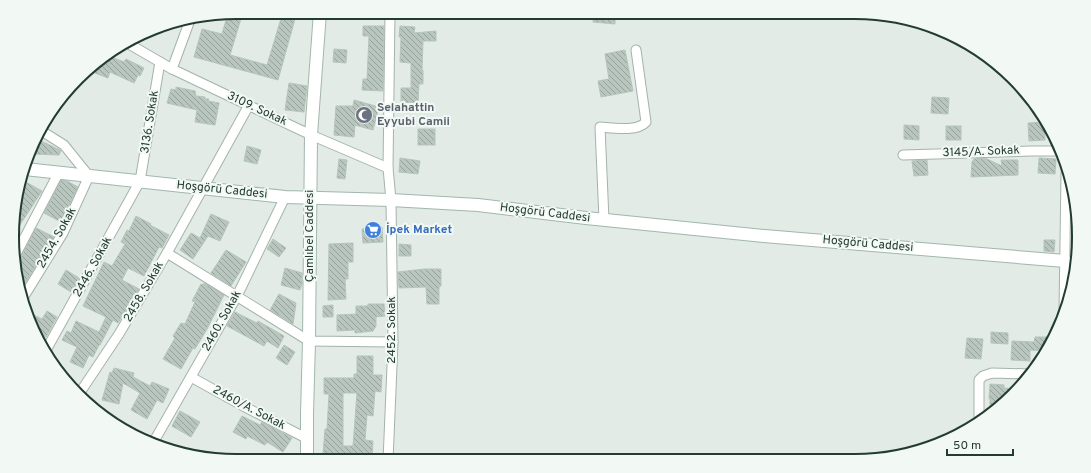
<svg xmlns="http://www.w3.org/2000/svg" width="1091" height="473" font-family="Overpass,sans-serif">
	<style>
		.cemetery { fill: url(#cemetery-stones) }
		.building { fill: url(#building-back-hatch); stroke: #b5c5bc; fill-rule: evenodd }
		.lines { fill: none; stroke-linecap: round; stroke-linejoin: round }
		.street-casing { stroke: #a5b3ac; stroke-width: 11 }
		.secondary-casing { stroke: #a1b7ac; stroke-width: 14 }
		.street { stroke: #fff; stroke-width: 9 }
		.secondary { stroke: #fff; stroke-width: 12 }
		.labels { text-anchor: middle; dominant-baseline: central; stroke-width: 4; stroke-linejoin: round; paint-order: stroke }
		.worship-label { font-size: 12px; font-weight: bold; fill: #5b616d; stroke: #f2f8f4; text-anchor: start }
		.street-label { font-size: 12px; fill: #233c31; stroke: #f2f8f4 }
		.shop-label { font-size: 12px; font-weight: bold; fill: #366cbe; stroke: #f2f8f4; text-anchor: start }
		.rim { fill: none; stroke: #233c31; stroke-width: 2 }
	</style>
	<defs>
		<pattern id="cemetery-stones" width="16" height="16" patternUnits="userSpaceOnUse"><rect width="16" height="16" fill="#bcdbbf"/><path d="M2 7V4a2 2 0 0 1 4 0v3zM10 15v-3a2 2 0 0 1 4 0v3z" fill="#a1bda5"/></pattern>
		<pattern id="building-back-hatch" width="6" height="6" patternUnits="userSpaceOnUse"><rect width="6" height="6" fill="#b8c6be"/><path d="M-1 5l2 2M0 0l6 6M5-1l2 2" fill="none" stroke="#95a29b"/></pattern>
	</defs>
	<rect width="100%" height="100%" fill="#e2ebe6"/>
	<path class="cemetery" d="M 1073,200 L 1079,222 L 1071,278 Z"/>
	<g class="building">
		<path d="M 236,12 L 243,12 L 230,55 L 267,65 L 283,12 L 297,12 L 278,80 L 194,57 L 202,29 L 222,34 L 228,13 Z"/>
		<path d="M 594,12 L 615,12 L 615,24 L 593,22 Z"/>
		<path d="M 363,26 L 384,26 L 383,91 L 362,90 L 363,79 L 367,79 L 369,36 L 363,36 Z"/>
		<path d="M 400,26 L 415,27 L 414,33 L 436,31 L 436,41 L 423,41 L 422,70 L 423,70 L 423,84 L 419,84 L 418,103 L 401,102 L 401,88 L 411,88 L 411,63 L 400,62 L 401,37 L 399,37 Z"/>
		<path d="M 334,49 L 347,50 L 346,63 L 333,62 Z"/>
		<path d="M 625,50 L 633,91 L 601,97 L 598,81 L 609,79 L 605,54 Z"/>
		<path d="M 109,56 L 124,62 L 126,59 L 144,68 L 140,76 L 138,75 L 134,83 L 110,72 L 108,78 L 95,73 L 100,61 Z"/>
		<path d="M 289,83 L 307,86 L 304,112 L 285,110 Z"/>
		<path d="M 176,87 L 195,91 L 196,96 L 205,97 L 205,99 L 209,99 L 208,101 L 219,103 L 215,125 L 195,122 L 197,110 L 167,103 L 171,89 L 176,90 Z"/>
		<path d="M 932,97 L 949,98 L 948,114 L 931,113 Z"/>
		<path d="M 354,100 L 379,107 L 373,130 L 355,125 L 354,137 L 334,135 L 336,106 L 353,106 Z"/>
		<path d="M 1044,122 L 1045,140 L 1029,141 L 1028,123 Z"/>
		<path d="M 904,125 L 919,126 L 919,140 L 904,139 Z"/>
		<rect x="946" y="126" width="15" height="14"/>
		<rect x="418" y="129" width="17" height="16"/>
		<path d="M 37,139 L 60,150 L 61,151 L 59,155 L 31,154 Z"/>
		<path d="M 247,146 L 261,150 L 257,164 L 244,161 Z"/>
		<path d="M 400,158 L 420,161 L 418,174 L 399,172 Z"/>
		<path d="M 985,158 L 1002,166 L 1001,160 L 1018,160 L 1018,175 L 971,177 L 972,162 L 974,159 Z"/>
		<path d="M 1039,158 L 1056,159 L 1055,174 L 1038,173 Z"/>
		<path d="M 339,159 L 347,160 L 345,179 L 337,178 Z"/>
		<path d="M 927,160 L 928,175 L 914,176 L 912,161 Z"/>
		<path d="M 61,180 L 67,181 L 78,187 L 61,222 L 44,213 Z"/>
		<path d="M 24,181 L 42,191 L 16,231 L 16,194 Z"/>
		<path d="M 211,214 L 229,222 L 220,241 L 208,236 L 193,259 L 180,250 L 191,233 L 200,238 Z"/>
		<path d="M 136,216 L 151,224 L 150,225 L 169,235 L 162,248 L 159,247 L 144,276 L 128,268 L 122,280 L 139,289 L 118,323 L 113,320 L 100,345 L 99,345 L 93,357 L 89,355 L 83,368 L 70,362 L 77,347 L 62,340 L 67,331 L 71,333 L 76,321 L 99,332 L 106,317 L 83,306 L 104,262 L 112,266 L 125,244 L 121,242 L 127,230 L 129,231 Z"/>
		<path d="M 382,227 L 383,242 L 363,243 L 362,229 Z"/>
		<path d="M 36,228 L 54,237 L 20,291 L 16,280 L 16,260 L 21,257 Z"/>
		<path d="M 273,239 L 286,248 L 279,257 L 267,249 Z"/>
		<path d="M 1044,240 L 1055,240 L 1054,252 L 1044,251 Z"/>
		<path d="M 353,243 L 353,262 L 348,262 L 348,279 L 345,279 L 346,299 L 328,300 L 329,244 Z"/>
		<path d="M 399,244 L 411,245 L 411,256 L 399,256 Z"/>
		<path d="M 226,250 L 246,262 L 231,286 L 211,273 Z"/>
		<path d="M 285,268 L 302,273 L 302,284 L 300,290 L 281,285 Z"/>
		<path d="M 424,269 L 441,269 L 441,286 L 439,287 L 439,304 L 427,304 L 426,287 L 399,288 L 398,272 Z"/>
		<path d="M 66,270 L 79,278 L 71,292 L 58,284 Z"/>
		<path d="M 204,283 L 224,295 L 207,329 L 195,349 L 193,348 L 181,369 L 163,359 L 175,338 L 173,336 L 181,323 L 185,324 L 195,302 L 192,301 L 201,284 L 203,285 Z"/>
		<path d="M 279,294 L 296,303 L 293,324 L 270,310 Z"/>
		<path d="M 368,304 L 384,304 L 385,316 L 376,317 L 376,326 L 373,331 L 355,333 L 355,330 L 337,331 L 337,315 L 356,314 L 356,306 L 368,306 Z"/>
		<path d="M 333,305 L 333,317 L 323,317 L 323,306 Z"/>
		<path d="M 47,311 L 57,317 L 46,337 L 35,331 L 28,312 L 42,319 Z"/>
		<path d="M 235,312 L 257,323 L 258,321 L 284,336 L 278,348 L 267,341 L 264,346 L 227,326 Z"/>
		<path d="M 991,332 L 1008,333 L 1008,344 L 991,343 Z"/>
		<path d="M 1035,337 L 1052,337 L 1045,351 L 1030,350 L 1030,361 L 1011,360 L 1012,341 L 1034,342 Z"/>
		<path d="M 967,338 L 983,339 L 981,359 L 965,358 Z"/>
		<path d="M 284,345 L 295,352 L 287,365 L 276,358 Z"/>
		<path d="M 357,356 L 373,356 L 373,375 L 382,375 L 381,392 L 375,391 L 373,416 L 367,415 L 365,440 L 373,441 L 372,459 L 352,459 L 352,461 L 320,461 L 320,454 L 323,454 L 325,429 L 327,429 L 329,394 L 324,394 L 324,378 L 354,378 L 354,374 L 357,374 ZM 343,393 L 357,393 L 353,446 L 343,446 Z"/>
		<path d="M 114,368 L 134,373 L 133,377 L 150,386 L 152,382 L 169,389 L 163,403 L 157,400 L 147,419 L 131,410 L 140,393 L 123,383 L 119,404 L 102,400 L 110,372 L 112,373 Z"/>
		<path d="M 990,384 L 1004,385 L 1004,388 L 1017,389 L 990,415 L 990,399 L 989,399 Z"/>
		<path d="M 180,411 L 200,422 L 191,437 L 172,426 Z"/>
		<path d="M 242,416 L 260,425 L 262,422 L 292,438 L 283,452 L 267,442 L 265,445 L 247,436 L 246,439 L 233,432 Z"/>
	</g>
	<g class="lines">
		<g class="street-casing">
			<g id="street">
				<path d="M 129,44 L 172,69 L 311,135 L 388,168"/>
				<path d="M 172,69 L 190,20"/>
				<path d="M 903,155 L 1031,151 L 1060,151"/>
				<path d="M 604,220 L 600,127 C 613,128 637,132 646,122 L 636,50"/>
				<path d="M 167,253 L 309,341 L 393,342"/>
				<path d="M 16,254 L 59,172"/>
				<path d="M 23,298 L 63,233 L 89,176 L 64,145 L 40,130"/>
				<path d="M 1064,314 L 1066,173"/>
				<path d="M 45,352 L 140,181 L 160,62"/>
				<path d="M 191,377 L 245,407 L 308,439"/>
				<path d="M 79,394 L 119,334 L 167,253 L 249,105"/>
				<path d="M 979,422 L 979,380 L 983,376 L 992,373 L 1032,374"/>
				<path d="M 153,443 L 237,296 L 285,197"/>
				<path d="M 388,461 L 393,342 L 391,200 L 388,168 L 390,12"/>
			</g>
		</g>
		<g class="secondary-casing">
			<g id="secondary">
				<path d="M 25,169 L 285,197 L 391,200 L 478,205 L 586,218 L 764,236 L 1065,261"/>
				<path d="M 307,461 L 307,414 L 309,341 L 311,135 L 320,12"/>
			</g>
		</g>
		<use href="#street" class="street"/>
		<use href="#secondary" class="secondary"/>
	</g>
	<defs>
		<g id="mosque-disc" transform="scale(0.9)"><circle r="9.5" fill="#6b7280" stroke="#f2f8f4"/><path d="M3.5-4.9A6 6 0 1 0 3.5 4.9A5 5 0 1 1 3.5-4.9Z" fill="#fff"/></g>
		<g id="supermarket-disc" transform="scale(0.9)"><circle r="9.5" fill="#3f7fe0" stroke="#f2f8f4"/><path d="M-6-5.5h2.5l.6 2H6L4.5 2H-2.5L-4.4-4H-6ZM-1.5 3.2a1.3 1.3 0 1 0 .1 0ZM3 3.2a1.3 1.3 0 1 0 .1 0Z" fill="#fff"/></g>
	</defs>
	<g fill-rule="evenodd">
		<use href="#mosque-disc" x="364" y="115"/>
		<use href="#supermarket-disc" x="373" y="230"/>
	</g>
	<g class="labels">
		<g class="worship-label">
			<text x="377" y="108">Selahattin<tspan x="377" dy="14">Eyyubi Camii</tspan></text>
		</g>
		<g class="street-label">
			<text transform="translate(257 109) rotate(25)">3109. Sokak</text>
			<text transform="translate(150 122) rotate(-81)">3136. Sokak</text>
			<text transform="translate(981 152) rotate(-2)">3145/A. Sokak</text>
			<text transform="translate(222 190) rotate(6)">Hoşgörü Caddesi</text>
			<text transform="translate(545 213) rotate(7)">Hoşgörü Caddesi</text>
			<text transform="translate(310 236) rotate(-90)">Çamlıbel Caddesi</text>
			<text transform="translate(57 238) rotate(-61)">2454. Sokak</text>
			<text transform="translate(868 244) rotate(5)">Hoşgörü Caddesi</text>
			<text transform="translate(93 267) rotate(-61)">2446. Sokak</text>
			<text transform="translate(144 292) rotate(-60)">2458. Sokak</text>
			<text transform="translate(222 321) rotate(-61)">2460. Sokak</text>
			<text transform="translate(392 330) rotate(-90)">2452. Sokak</text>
			<text transform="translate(249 408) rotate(28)">2460/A. Sokak</text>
		</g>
		<g class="shop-label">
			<text x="386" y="230">İpek Market</text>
		</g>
	</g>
	<path d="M0 0H1091V473H0ZM236 19H855A217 217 0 0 1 1072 236V237A217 217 0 0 1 855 454H236A217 217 0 0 1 19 237V236A217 217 0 0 1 236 19Z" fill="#f2f8f4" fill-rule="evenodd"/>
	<path class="rim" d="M236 19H855A217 217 0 0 1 1072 236V237A217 217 0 0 1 855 454H236A217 217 0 0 1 19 237V236A217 217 0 0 1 236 19Z"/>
	<path d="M947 449v6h66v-6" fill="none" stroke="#233c31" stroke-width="2"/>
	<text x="953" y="449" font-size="12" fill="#233c31" stroke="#f2f8f4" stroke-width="3" paint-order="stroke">50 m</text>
</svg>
